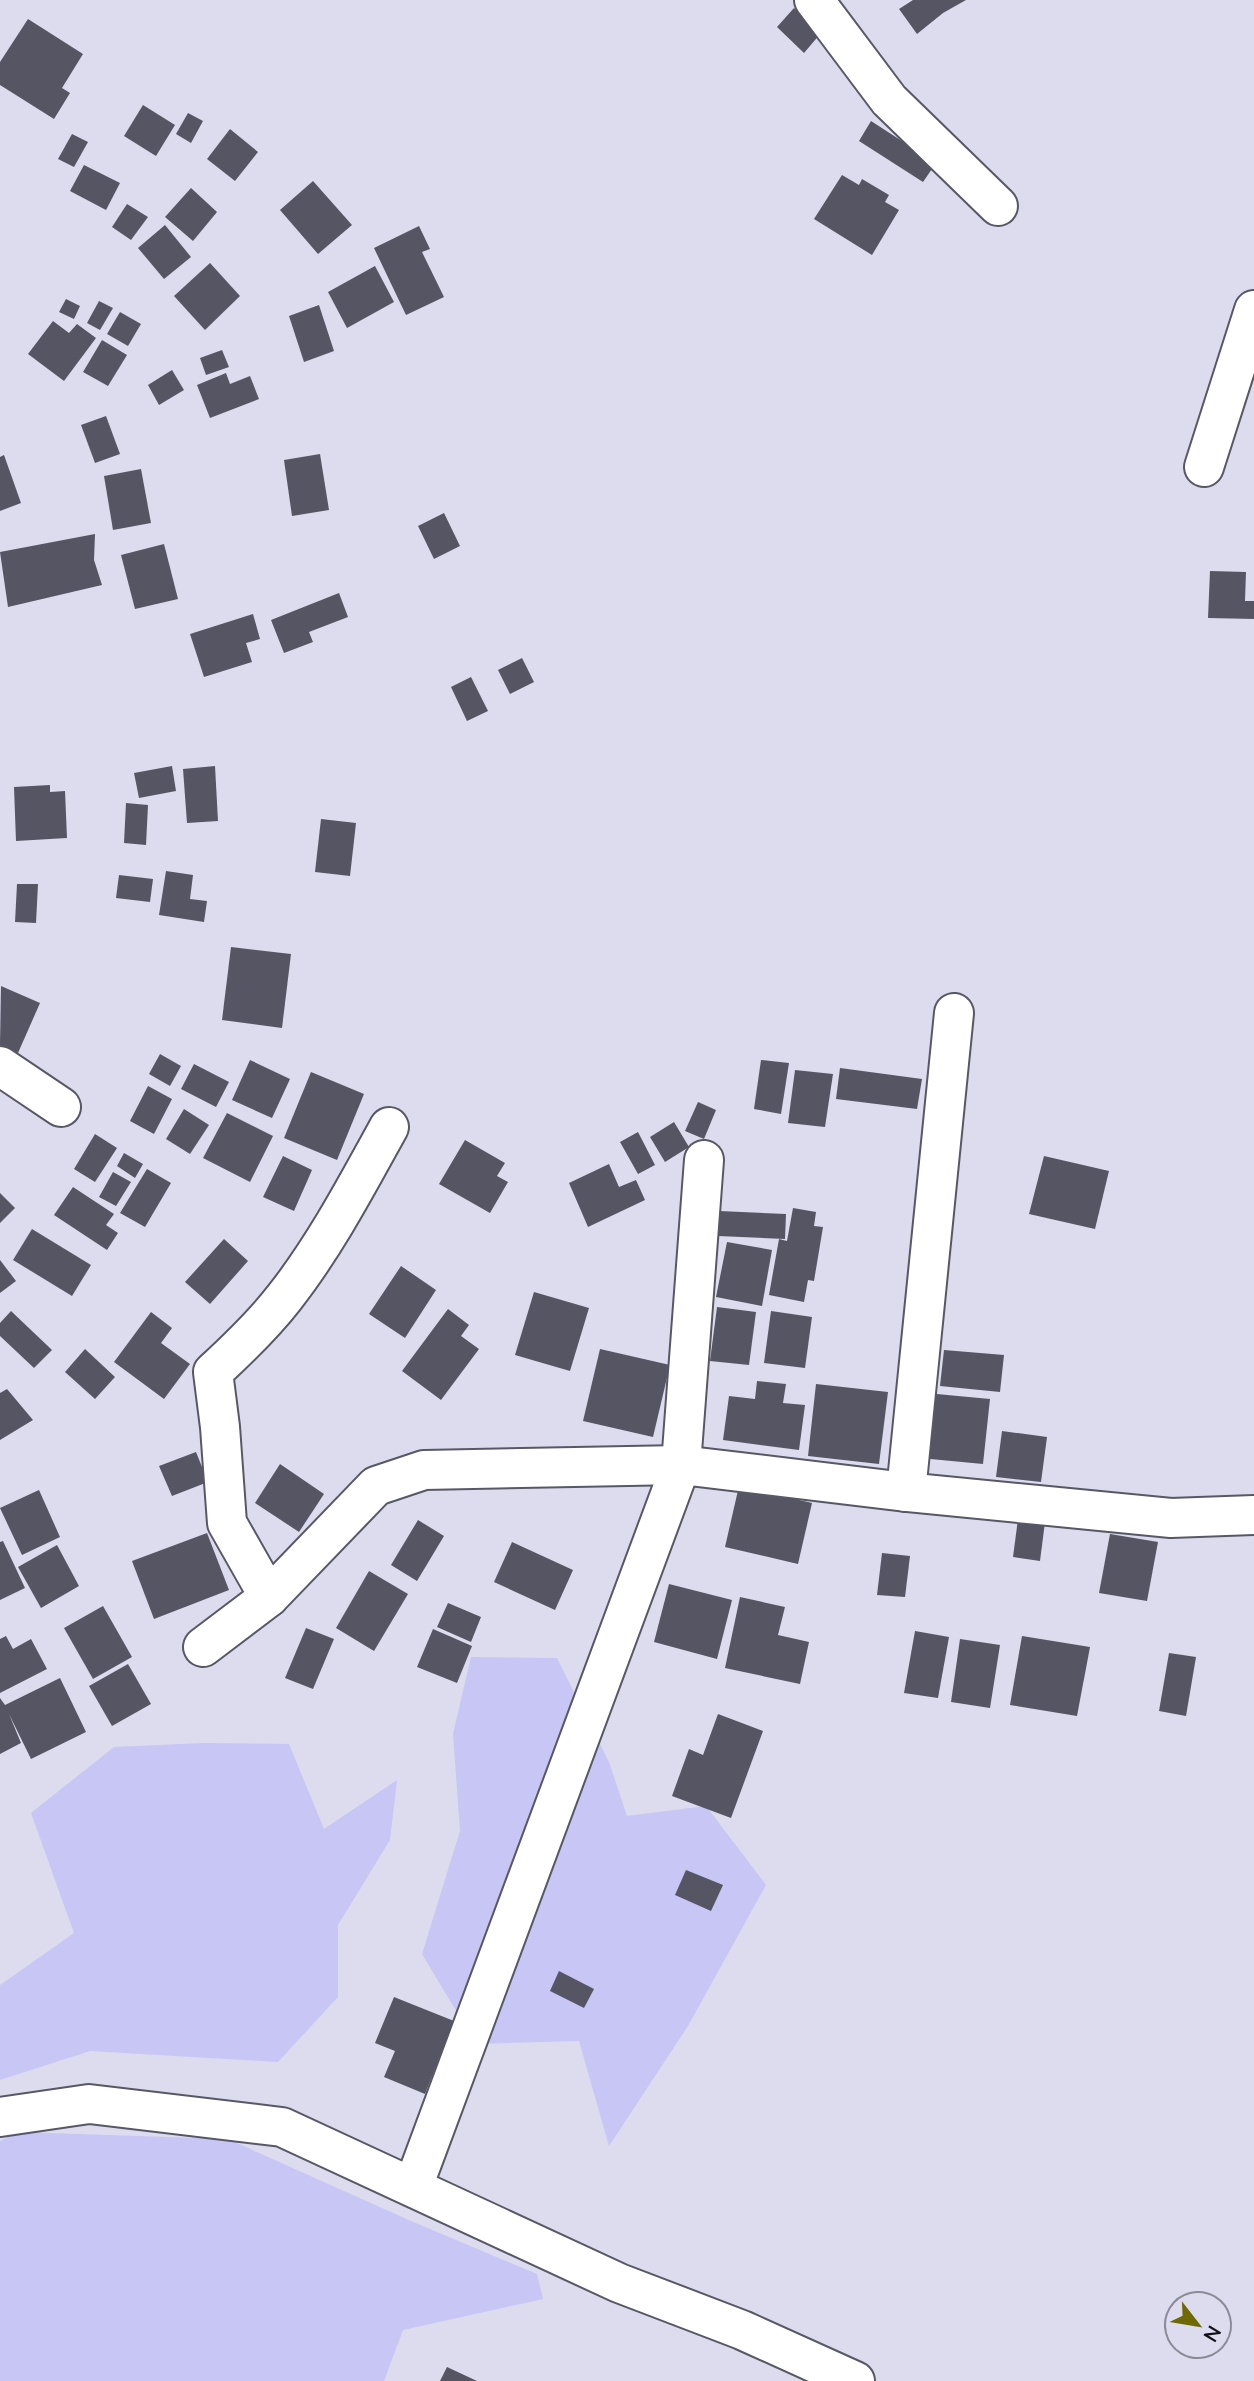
<svg xmlns="http://www.w3.org/2000/svg" width="1254" height="2381" font-family="Lato,sans-serif">
	<style>
		.green { fill: #c7c6f4 }
		.building { fill: #555564 }
		.lines { fill: none; stroke-linecap: round; stroke-linejoin: round }
		.minor-casing { stroke: #575766; stroke-width: 42 }
		.minor { stroke: #fff; stroke-width: 38 }
	</style>
	<rect width="100%" height="100%" fill="#dcdcee"/>
	<g class="green">
		<path d="M 471,1657 L 557,1658 L 609,1762 L 627,1816 L 706,1806 L 766,1885 L 688,2026 L 609,2146 L 579,2041 L 476,2044 L 422,1954 L 460,1831 L 453,1734 Z"/>
		<path d="M 203,1743 L 289,1744 L 324,1829 L 397,1780 L 390,1840 L 338,1925 L 338,1997 L 278,2062 L 90,2051 L 0,2080 L 0,1985 L 74,1933 L 31,1813 L 114,1747 Z"/>
		<path d="M 18,2132 L 228,2139 L 411,2221 L 537,2274 L 543,2299 L 403,2330 L 384,2381 L 0,2381 L 0,2141 Z"/>
	</g>
	<g class="building">
		<path d="M 913,0 L 966,0 L 943,13 L 917,34 L 899,9 Z"/>
		<path d="M 794,8 L 821,33 L 804,53 L 777,27 Z"/>
		<path d="M 28,19 L 83,54 L 62,88 L 70,93 L 54,119 L 0,85 L 0,62 Z"/>
		<path d="M 143,105 L 175,125 L 156,156 L 124,136 Z"/>
		<path d="M 188,113 L 203,121 L 191,143 L 176,134 Z"/>
		<path d="M 871,121 L 936,163 L 923,182 L 859,141 Z"/>
		<path d="M 230,129 L 258,152 L 235,181 L 207,159 Z"/>
		<path d="M 72,134 L 88,142 L 74,167 L 58,159 Z"/>
		<path d="M 84,165 L 120,183 L 106,210 L 70,191 Z"/>
		<path d="M 842,175 L 859,185 L 862,179 L 889,195 L 885,202 L 899,210 L 872,255 L 814,219 Z"/>
		<path d="M 313,181 L 352,225 L 318,254 L 280,210 Z"/>
		<path d="M 191,188 L 217,212 L 193,241 L 165,217 Z"/>
		<path d="M 127,204 L 148,217 L 131,240 L 112,227 Z"/>
		<path d="M 165,225 L 191,257 L 164,279 L 138,248 Z"/>
		<path d="M 419,226 L 430,249 L 422,252 L 444,297 L 406,315 L 374,248 Z"/>
		<path d="M 210,263 L 240,296 L 205,330 L 174,296 Z"/>
		<path d="M 375,266 L 394,302 L 347,328 L 328,292 Z"/>
		<path d="M 66,299 L 80,306 L 74,319 L 59,312 Z"/>
		<path d="M 99,301 L 113,308 L 100,330 L 87,323 Z"/>
		<path d="M 319,305 L 334,351 L 304,362 L 289,316 Z"/>
		<path d="M 120,312 L 141,324 L 128,346 L 107,334 Z"/>
		<path d="M 53,321 L 69,333 L 77,324 L 96,338 L 64,381 L 28,354 Z"/>
		<path d="M 102,340 L 127,355 L 108,386 L 83,372 Z"/>
		<path d="M 222,350 L 229,367 L 206,375 L 200,358 Z"/>
		<path d="M 172,370 L 184,390 L 159,405 L 148,385 Z"/>
		<path d="M 226,373 L 230,384 L 250,376 L 259,399 L 210,418 L 197,385 Z"/>
		<path d="M 106,416 L 120,454 L 95,463 L 81,425 Z"/>
		<path d="M 320,454 L 329,510 L 292,516 L 284,460 Z"/>
		<path d="M 4,455 L 21,503 L 0,511 L 0,457 Z"/>
		<path d="M 141,469 L 151,523 L 113,530 L 104,476 Z"/>
		<path d="M 444,513 L 460,546 L 434,559 L 418,526 Z"/>
		<path d="M 95,534 L 94,560 L 102,585 L 8,607 L 0,552 Z"/>
		<path d="M 164,544 L 178,599 L 135,609 L 121,555 Z"/>
		<path d="M 1210,571 L 1246,572 L 1245,601 L 1254,601 L 1254,619 L 1208,618 Z"/>
		<path d="M 339,593 L 348,617 L 309,632 L 313,642 L 284,653 L 271,620 Z"/>
		<path d="M 253,614 L 260,639 L 246,643 L 252,662 L 204,677 L 190,634 Z"/>
		<path d="M 522,658 L 534,682 L 510,694 L 498,670 Z"/>
		<path d="M 471,677 L 488,711 L 467,721 L 451,687 Z"/>
		<path d="M 172,766 L 176,791 L 139,798 L 134,773 Z"/>
		<path d="M 215,766 L 218,821 L 187,823 L 183,769 Z"/>
		<path d="M 50,785 L 50,792 L 65,791 L 67,838 L 16,841 L 14,787 Z"/>
		<path d="M 126,803 L 148,805 L 146,845 L 124,843 Z"/>
		<path d="M 321,819 L 356,823 L 350,876 L 315,872 Z"/>
		<path d="M 166,871 L 193,875 L 190,899 L 207,901 L 204,922 L 159,915 Z"/>
		<path d="M 119,875 L 153,879 L 150,902 L 116,898 Z"/>
		<path d="M 17,884 L 38,884 L 36,923 L 15,922 Z"/>
		<path d="M 231,947 L 291,954 L 282,1028 L 222,1020 Z"/>
		<path d="M 1,986 L 40,1003 L 18,1053 L 0,1045 Z"/>
		<path d="M 160,1054 L 181,1066 L 170,1086 L 149,1074 Z"/>
		<path d="M 250,1060 L 290,1079 L 272,1118 L 232,1100 Z"/>
		<path d="M 761,1060 L 789,1063 L 781,1114 L 754,1109 Z"/>
		<path d="M 194,1064 L 229,1082 L 216,1107 L 181,1089 Z"/>
		<path d="M 840,1068 L 922,1079 L 917,1109 L 836,1099 Z"/>
		<path d="M 795,1070 L 833,1074 L 825,1127 L 788,1123 Z"/>
		<path d="M 311,1072 L 364,1094 L 337,1160 L 284,1138 Z"/>
		<path d="M 148,1086 L 172,1099 L 154,1134 L 130,1121 Z"/>
		<path d="M 698,1102 L 716,1110 L 704,1139 L 685,1131 Z"/>
		<path d="M 184,1109 L 209,1125 L 190,1154 L 166,1139 Z"/>
		<path d="M 227,1113 L 273,1136 L 250,1182 L 203,1158 Z"/>
		<path d="M 674,1122 L 689,1147 L 665,1162 L 650,1137 Z"/>
		<path d="M 638,1132 L 655,1165 L 638,1174 L 620,1142 Z"/>
		<path d="M 95,1134 L 117,1148 L 95,1182 L 74,1169 Z"/>
		<path d="M 465,1140 L 505,1163 L 497,1176 L 508,1182 L 490,1213 L 439,1184 Z"/>
		<path d="M 124,1153 L 143,1164 L 135,1178 L 117,1166 Z"/>
		<path d="M 283,1156 L 312,1170 L 294,1211 L 263,1197 Z"/>
		<path d="M 1044,1156 L 1109,1171 L 1095,1229 L 1029,1214 Z"/>
		<path d="M 609,1164 L 619,1187 L 636,1180 L 645,1200 L 588,1227 L 569,1183 Z"/>
		<path d="M 147,1169 L 171,1183 L 145,1227 L 120,1213 Z"/>
		<path d="M 113,1172 L 131,1182 L 116,1206 L 99,1197 Z"/>
		<path d="M 73,1187 L 114,1214 L 106,1225 L 118,1233 L 107,1250 L 54,1215 Z"/>
		<path d="M 0,1193 L 15,1208 L 0,1223 Z"/>
		<path d="M 793,1208 L 816,1212 L 814,1226 L 823,1227 L 814,1281 L 808,1280 L 804,1302 L 769,1295 L 779,1239 L 787,1241 Z"/>
		<path d="M 719,1211 L 786,1214 L 785,1239 L 718,1236 Z"/>
		<path d="M 32,1229 L 91,1265 L 72,1296 L 13,1260 Z"/>
		<path d="M 224,1239 L 248,1261 L 210,1304 L 185,1282 Z"/>
		<path d="M 727,1242 L 772,1250 L 762,1306 L 716,1297 Z"/>
		<path d="M 0,1260 L 16,1281 L 0,1293 Z"/>
		<path d="M 401,1266 L 436,1290 L 405,1338 L 369,1314 Z"/>
		<path d="M 534,1292 L 589,1308 L 570,1371 L 515,1355 Z"/>
		<path d="M 717,1307 L 756,1312 L 749,1365 L 710,1361 Z"/>
		<path d="M 448,1309 L 469,1325 L 461,1336 L 479,1349 L 441,1400 L 402,1371 Z"/>
		<path d="M 11,1311 L 52,1350 L 34,1368 L 0,1336 L 0,1323 Z"/>
		<path d="M 771,1311 L 812,1317 L 805,1368 L 764,1363 Z"/>
		<path d="M 151,1312 L 172,1328 L 161,1343 L 190,1364 L 164,1399 L 114,1362 Z"/>
		<path d="M 85,1349 L 115,1377 L 95,1399 L 65,1372 Z"/>
		<path d="M 600,1349 L 670,1365 L 653,1437 L 583,1421 Z"/>
		<path d="M 944,1350 L 1004,1355 L 1000,1392 L 940,1386 Z"/>
		<path d="M 757,1381 L 786,1384 L 783,1403 L 805,1405 L 799,1450 L 723,1440 L 729,1396 L 755,1399 Z"/>
		<path d="M 816,1384 L 888,1392 L 879,1464 L 808,1456 Z"/>
		<path d="M 7,1389 L 33,1420 L 0,1440 L 0,1393 Z"/>
		<path d="M 926,1393 L 990,1399 L 983,1464 L 920,1458 Z"/>
		<path d="M 1002,1431 L 1047,1437 L 1041,1482 L 996,1477 Z"/>
		<path d="M 196,1452 L 208,1482 L 172,1496 L 159,1466 Z"/>
		<path d="M 280,1464 L 324,1494 L 299,1532 L 255,1503 Z"/>
		<path d="M 739,1486 L 812,1503 L 798,1564 L 725,1547 Z"/>
		<path d="M 39,1490 L 60,1537 L 22,1555 L 0,1508 Z"/>
		<path d="M 1018,1519 L 1045,1522 L 1040,1561 L 1013,1557 Z"/>
		<path d="M 418,1520 L 444,1536 L 417,1581 L 391,1565 Z"/>
		<path d="M 207,1533 L 229,1590 L 154,1619 L 132,1561 Z"/>
		<path d="M 1110,1534 L 1158,1542 L 1147,1601 L 1099,1593 Z"/>
		<path d="M 3,1541 L 25,1588 L 0,1600 L 0,1542 Z"/>
		<path d="M 512,1542 L 573,1570 L 555,1610 L 494,1582 Z"/>
		<path d="M 57,1545 L 79,1586 L 41,1608 L 18,1567 Z"/>
		<path d="M 882,1553 L 910,1556 L 905,1597 L 877,1595 Z"/>
		<path d="M 369,1571 L 408,1594 L 374,1651 L 336,1628 Z"/>
		<path d="M 669,1584 L 732,1600 L 717,1659 L 654,1642 Z"/>
		<path d="M 740,1597 L 785,1607 L 778,1635 L 809,1642 L 800,1684 L 725,1668 Z"/>
		<path d="M 448,1603 L 481,1617 L 471,1642 L 437,1627 Z"/>
		<path d="M 103,1606 L 132,1657 L 93,1679 L 64,1628 Z"/>
		<path d="M 306,1628 L 334,1639 L 313,1689 L 285,1678 Z"/>
		<path d="M 433,1629 L 472,1646 L 457,1683 L 417,1667 Z"/>
		<path d="M 915,1631 L 949,1637 L 938,1698 L 904,1693 Z"/>
		<path d="M 6,1636 L 13,1649 L 31,1639 L 47,1669 L 0,1693 L 0,1639 Z"/>
		<path d="M 1022,1636 L 1090,1647 L 1077,1716 L 1010,1705 Z"/>
		<path d="M 960,1639 L 1000,1645 L 990,1708 L 951,1702 Z"/>
		<path d="M 1169,1653 L 1196,1657 L 1186,1716 L 1159,1711 Z"/>
		<path d="M 128,1664 L 151,1704 L 112,1726 L 89,1686 Z"/>
		<path d="M 60,1678 L 86,1732 L 31,1759 L 9,1714 L 21,1743 L 0,1754 L 0,1698 L 5,1705 Z"/>
		<path d="M 718,1714 L 763,1731 L 731,1818 L 672,1796 L 689,1749 L 703,1755 Z"/>
		<path d="M 686,1870 L 723,1885 L 711,1911 L 675,1895 Z"/>
		<path d="M 559,1971 L 594,1989 L 584,2008 L 550,1991 Z"/>
		<path d="M 394,1997 L 454,2021 L 425,2094 L 384,2077 L 395,2051 L 375,2043 Z"/>
		<path d="M 447,2367 L 477,2381 L 440,2381 Z"/>
	</g>
	<g class="lines">
		<g class="minor-casing">
			<g id="minor">
				<path d="M 814,0 L 889,100 L 998,206"/>
				<path d="M 1204,467 L 1254,310"/>
				<path d="M 0,1066 L 61,1107"/>
				<path d="M 906,1492 L 954,1013"/>
				<path d="M 269,1597 L 227,1523 L 220,1427 L 213,1372 C 238,1349 263,1325 284,1298 C 325,1246 357,1185 389,1127"/>
				<path d="M 203,1647 L 269,1597 L 376,1486 L 424,1470 L 681,1465 L 906,1492 L 1171,1518 L 1254,1515"/>
				<path d="M 0,2117 L 89,2104 L 282,2127 L 619,2283 L 742,2330 L 855,2381"/>
				<path d="M 413,2187 L 681,1465 L 704,1160"/>
			</g>
		</g>
		<use href="#minor" class="minor"/>
	</g>
	<g transform="translate(1198 2325) rotate(121)"><circle r="33" fill="#dcdcee" stroke="#8a8a98" stroke-width="2"/>
	<path d="M0-5L12 26L0 18L-12 26Z" fill="#6f6902"/>
	<text y="-10" font-size="19" font-weight="bold" text-anchor="middle" fill="#101016">N</text>
	</g>
</svg>
